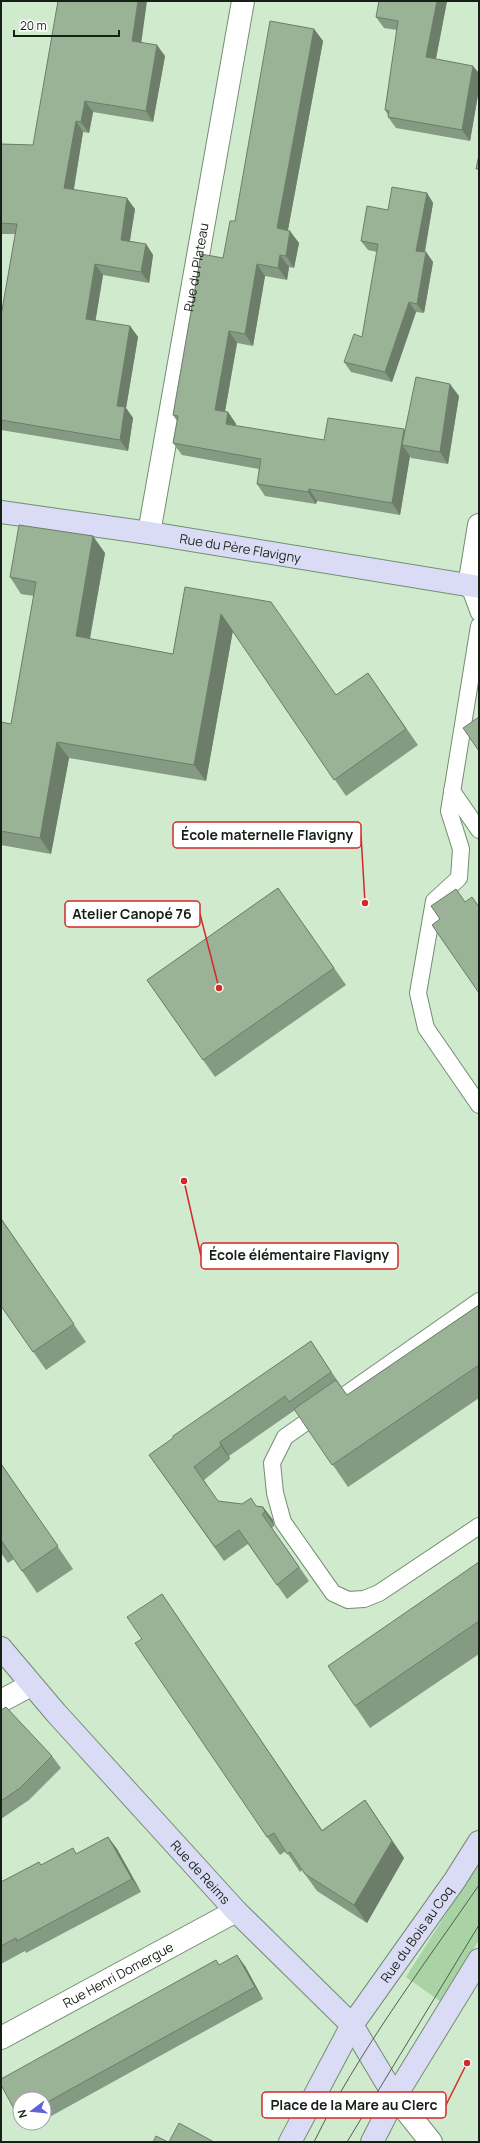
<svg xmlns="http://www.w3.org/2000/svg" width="480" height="2143" font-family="Manrope,sans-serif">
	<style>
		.green { fill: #a9d3a5 }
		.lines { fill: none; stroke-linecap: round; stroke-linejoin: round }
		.lane-casing { stroke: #758d73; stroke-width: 18 }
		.street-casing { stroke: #758d73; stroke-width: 24 }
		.secondary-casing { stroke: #758d73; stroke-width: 24 }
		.lane { stroke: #fff; stroke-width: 16 }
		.street { stroke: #fff; stroke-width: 22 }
		.secondary { stroke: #dadcf6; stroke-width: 22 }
		.tram { stroke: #505f4f; stroke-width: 1 }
		.wall { fill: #849a82 }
		.shaded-wall { fill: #6c7d6a }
		.building { fill: #9ab397; stroke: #6c7d6a }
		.labels { text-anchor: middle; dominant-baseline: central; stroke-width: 3; stroke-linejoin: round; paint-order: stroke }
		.street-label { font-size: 13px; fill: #172016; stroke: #fff }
		.leader { fill: none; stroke: #d62828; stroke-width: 1.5 }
		.callout-dot { fill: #d62828; stroke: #fff; stroke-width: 1.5 }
		.callout { fill: #fff; stroke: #d62828; stroke-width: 1.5 }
		.callout-label { font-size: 14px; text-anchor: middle; font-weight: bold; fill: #172016 }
	</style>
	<rect width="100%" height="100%" fill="#cfeacd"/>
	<path class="green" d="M 479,1862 L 479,1940 L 441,2002 L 406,1977 Z"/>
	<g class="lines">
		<g class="lane-casing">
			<g id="lane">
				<path d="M 469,586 L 479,613"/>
				<path d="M 479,626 L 449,811 L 461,849 L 459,878 L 434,901 L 418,993 L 426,1028 L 479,1105"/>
				<path d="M 452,791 L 479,830"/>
				<path d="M 479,1301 L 285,1437 L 272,1463 L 275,1493 L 283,1522 L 333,1593 L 348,1600 L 364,1599 L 379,1593 L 479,1526"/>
			</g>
		</g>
		<g class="street-casing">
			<g id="street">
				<path id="s1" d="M 149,533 L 243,1"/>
				<path d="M 469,586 L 479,525"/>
				<path d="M 1,1701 L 31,1685"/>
				<path id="s2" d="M 1,2038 L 236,1911"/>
				<path d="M 395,2097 L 431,2142"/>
			</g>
		</g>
		<g class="secondary-casing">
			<g id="secondary">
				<path id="s3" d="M 1,512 L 149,533 L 479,587"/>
				<path id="s4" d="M 1,1648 L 56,1713 L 236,1911 L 352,2025 L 395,2097"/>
				<path id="s5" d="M 290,2142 L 352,2025 L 455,1880 L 479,1842"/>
				<path d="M 372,2142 L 395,2097 L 479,1960"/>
			</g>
		</g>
		<use href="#lane" class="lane"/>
		<use href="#street" class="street"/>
		<use href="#secondary" class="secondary"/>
		<g class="tram">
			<path d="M 314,2142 C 358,2052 422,1968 479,1885"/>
			<path d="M 347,2142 L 479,1925"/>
		</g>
	</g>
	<g class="wall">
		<path d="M 447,1 L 436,59 L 479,73 L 479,89 L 470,141 L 396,128 L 388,117 L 388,115 L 385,110 L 397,30 L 384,28 L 376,17 Z"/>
		<path d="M 314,29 L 323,41 L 288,230 L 299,243 L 294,268 L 289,267 L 287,280 L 265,276 L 253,346 L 237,343 L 225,412 L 228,412 L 236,424 L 236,426 L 324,440 L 404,429 L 405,431 L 459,396 L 448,464 L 411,458 L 410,456 L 400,515 L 317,501 L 316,504 L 265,496 L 257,484 L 259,469 L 182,455 L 173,443 L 177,421 L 173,415 L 235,221 Z"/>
		<path d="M 141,42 L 165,56 L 153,122 L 93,112 L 89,133 L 83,132 L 74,189 L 135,209 L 130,241 L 146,244 L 153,255 L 149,283 L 103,275 L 95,321 L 130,326 L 138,337 L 126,408 L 133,418 L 128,451 L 1,430 L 1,316 L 15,234 L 1,234 L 1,144 L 33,145 Z"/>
		<path d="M 427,193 L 433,203 L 425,252 L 426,252 L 433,262 L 424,313 L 416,312 L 392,382 L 351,372 L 344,362 L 362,337 L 377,252 L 368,250 L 361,241 L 388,210 Z"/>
		<path d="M 105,553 L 90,639 L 173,654 L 185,587 L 336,695 L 368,673 L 418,745 L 346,796 L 233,630 L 206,781 L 69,758 L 51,854 L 1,845 L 1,722 L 11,724 L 34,596 L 21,594 L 10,577 Z"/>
		<path d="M 278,888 L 346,985 L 215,1077 L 147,980 Z"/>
		<path d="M 1,1218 L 86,1342 L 46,1370 L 1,1306 Z"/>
		<path d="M 479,1305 L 479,1398 L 348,1487 L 295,1410 L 229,1456 L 230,1459 L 204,1480 L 218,1501 L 263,1507 L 273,1520 L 274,1526 L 272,1528 L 309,1581 L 287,1599 L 248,1544 L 224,1561 L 149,1455 L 311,1341 L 347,1395 Z"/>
		<path d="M 1,1463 L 73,1569 L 37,1593 L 14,1559 L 8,1563 L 1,1553 Z"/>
		<path d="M 479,1562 L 479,1654 L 370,1728 L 355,1706 Z"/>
		<path d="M 162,1594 L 322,1830 L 365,1800 L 404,1858 L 367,1923 L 317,1891 L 302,1870 L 300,1872 L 286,1851 L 280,1855 L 267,1837 L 142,1639 Z"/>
		<path d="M 1,1710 L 52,1756 L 61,1768 L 29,1800 L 1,1819 Z"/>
		<path d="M 108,1837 L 117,1849 L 141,1892 L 26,1953 L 25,1951 L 1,1964 L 1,1882 L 41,1865 L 77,1854 Z"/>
		<path d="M 216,1960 L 219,1965 L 245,1966 L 263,1999 L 44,2120 L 44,2099 L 20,2099 L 20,2118 L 1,2085 Z"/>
		<path d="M 23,2123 L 39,2123 L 28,2129 Z"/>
	</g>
	<g class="shaded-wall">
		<path d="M 138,1 L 147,1 L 140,52 L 132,41 Z"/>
		<path d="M 437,1 L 447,1 L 434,68 L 426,57 Z"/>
		<path d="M 314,29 L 323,41 L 286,240 L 277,228 Z"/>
		<path d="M 157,45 L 165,56 L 153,122 L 146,111 Z"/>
		<path d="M 473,66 L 479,73 L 479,89 L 470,141 L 462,130 Z"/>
		<path d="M 85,101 L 93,112 L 89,133 L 81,122 Z"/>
		<path d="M 76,121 L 83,132 L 72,199 L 64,188 Z"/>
		<path d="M 427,193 L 433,203 L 423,260 L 416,251 Z"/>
		<path d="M 127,198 L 135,209 L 128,251 L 121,240 Z"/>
		<path d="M 290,231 L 299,243 L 294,268 L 286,256 Z"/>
		<path d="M 146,244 L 153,255 L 149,283 L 141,272 Z"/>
		<path d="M 426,252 L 433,262 L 424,313 L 417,304 Z"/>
		<path d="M 280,255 L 289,267 L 287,280 L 278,268 Z"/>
		<path d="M 95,264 L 103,275 L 94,330 L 86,319 Z"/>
		<path d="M 257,264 L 265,276 L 253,346 L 245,334 Z"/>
		<path d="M 409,302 L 416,312 L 392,382 L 385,372 Z"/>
		<path d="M 130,326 L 138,337 L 126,408 L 133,418 L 128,451 L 120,440 L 117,406 Z"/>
		<path d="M 229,331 L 237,343 L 223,422 L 215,410 Z"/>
		<path d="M 450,384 L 459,396 L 448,464 L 440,452 Z"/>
		<path d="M 228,412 L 236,424 L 234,436 L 226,424 Z"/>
		<path d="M 404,429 L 413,441 L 402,445 L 410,456 L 400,515 L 392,503 Z"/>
		<path d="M 309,489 L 317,501 L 316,504 L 308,492 Z"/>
		<path d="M 93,536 L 105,553 L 87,653 L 76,636 Z"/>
		<path d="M 221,614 L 233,630 L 206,781 L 194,765 Z"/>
		<path d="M 57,742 L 69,758 L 51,854 L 40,838 Z"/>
		<path d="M 220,1442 L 229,1456 L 230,1459 L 221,1446 Z"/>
		<path d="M 263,1507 L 273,1520 L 274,1526 L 265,1512 Z"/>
		<path d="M 162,1594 L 174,1612 L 334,1848 L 322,1831 Z"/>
		<path d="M 365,1800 L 404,1858 L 367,1923 L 354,1905 Z"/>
		<path d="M 108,1837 L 117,1849 L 141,1892 L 132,1879 Z"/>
		<path d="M 237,1955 L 245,1966 L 263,1999 L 255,1987 Z"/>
	</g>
	<g class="building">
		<path d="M 58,1 L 138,1 L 132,41 L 157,45 L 146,111 L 85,101 L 81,122 L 76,121 L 64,188 L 127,198 L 121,240 L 146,244 L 141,272 L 95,264 L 86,319 L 130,326 L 117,406 L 125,407 L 120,440 L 1,420 L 1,316 L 17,224 L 1,223 L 1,144 L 33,145 Z"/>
		<path d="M 379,1 L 437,1 L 426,57 L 473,66 L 462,130 L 388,117 L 389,111 L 385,110 L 398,21 L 376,17 Z"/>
		<path d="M 270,21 L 314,29 L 277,228 L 290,231 L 286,256 L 280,255 L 278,268 L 257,264 L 245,334 L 229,331 L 215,410 L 228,412 L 226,424 L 324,440 L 328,418 L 404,429 L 392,503 L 309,489 L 308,492 L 257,484 L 261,459 L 173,443 L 178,416 L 173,415 L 201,254 L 223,258 L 230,221 L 235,221 Z"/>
		<path d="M 479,155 L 479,169 L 476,169 Z"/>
		<path d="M 392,187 L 427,193 L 416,251 L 426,252 L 417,304 L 409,302 L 385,372 L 344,362 L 354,334 L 362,337 L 378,244 L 361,241 L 367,206 L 388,210 Z"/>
		<path d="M 416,377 L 450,384 L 440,452 L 402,445 Z"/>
		<path d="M 19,525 L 93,536 L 76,636 L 173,654 L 185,587 L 271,602 L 336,695 L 368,673 L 406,729 L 334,780 L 221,614 L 194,765 L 57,742 L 40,838 L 1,831 L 1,722 L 11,724 L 36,582 L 10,577 Z"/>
		<path d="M 479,717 L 479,751 L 463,728 Z"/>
		<path d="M 278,888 L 334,968 L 203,1060 L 147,980 Z"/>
		<path d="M 456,889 L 465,902 L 472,897 L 479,907 L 479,993 L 432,925 L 440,919 L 431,906 Z"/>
		<path d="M 1,1219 L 74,1324 L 33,1352 L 1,1306 Z"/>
		<path d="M 479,1305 L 479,1365 L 332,1465 L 294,1409 L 336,1380 L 347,1395 Z"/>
		<path d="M 311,1341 L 331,1372 L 289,1402 L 285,1396 L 220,1442 L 221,1446 L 194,1467 L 218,1501 L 242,1504 L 251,1498 L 256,1506 L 263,1507 L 265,1512 L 262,1514 L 299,1567 L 277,1585 L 239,1530 L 215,1547 L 149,1455 L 173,1438 L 173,1436 Z"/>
		<path d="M 1,1464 L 58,1546 L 22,1571 L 1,1540 Z"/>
		<path d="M 479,1562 L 479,1621 L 355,1706 L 328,1666 Z"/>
		<path d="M 162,1594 L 322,1831 L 365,1800 L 392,1841 L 354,1905 L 305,1874 L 290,1852 L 287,1854 L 274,1833 L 267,1837 L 135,1643 L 142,1639 L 127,1617 Z"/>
		<path d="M 6,1707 L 52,1756 L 20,1788 L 1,1801 L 1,1710 Z"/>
		<path d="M 108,1837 L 132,1879 L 17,1941 L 16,1938 L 1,1946 L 1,1882 L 39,1862 L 41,1865 L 73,1848 L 76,1854 Z"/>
		<path d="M 237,1955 L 255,1987 L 44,2104 L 44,2099 L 20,2099 L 20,2117 L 19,2118 L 1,2085 L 1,2079 L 216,1960 L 219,1965 Z"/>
		<path d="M 179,2123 L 214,2142 L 169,2142 Z"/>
		<path d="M 156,2136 L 168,2142 L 153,2142 Z"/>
	</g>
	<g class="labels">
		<g class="street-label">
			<text stroke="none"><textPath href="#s1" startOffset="270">Rue du Plateau</textPath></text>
			<text stroke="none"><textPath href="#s3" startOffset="242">Rue du Père Flavigny</textPath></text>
			<text stroke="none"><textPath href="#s4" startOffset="300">Rue de Reims</textPath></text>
			<text stroke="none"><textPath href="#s5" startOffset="244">Rue du Bois au Coq</textPath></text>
			<text stroke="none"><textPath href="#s2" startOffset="133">Rue Henri Domergue</textPath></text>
		</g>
	</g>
	<path class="leader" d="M365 903L361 835M219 988L200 914M184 1181L201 1256M467 2063L446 2105"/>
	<g class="callout-dot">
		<circle cx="365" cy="903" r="4"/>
		<circle cx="219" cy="988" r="4"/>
		<circle cx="184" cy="1181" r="4"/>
		<circle cx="467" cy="2063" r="4"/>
	</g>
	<g class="callout">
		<rect x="173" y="822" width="188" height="26" rx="4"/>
		<rect x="65" y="901" width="135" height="26" rx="4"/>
		<rect x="201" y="1243" width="197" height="26" rx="4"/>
		<rect x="262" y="2092" width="184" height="26" rx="4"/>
	</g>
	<g class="callout-label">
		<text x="267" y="840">École maternelle Flavigny</text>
		<text x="132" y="919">Atelier Canopé 76</text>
		<text x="299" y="1260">École élémentaire Flavigny</text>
		<text x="354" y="2110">Place de la Mare au Clerc</text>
	</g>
	<rect width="480" height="2143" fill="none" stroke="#172016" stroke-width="4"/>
	<g transform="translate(32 2111) rotate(254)"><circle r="19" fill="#ffffff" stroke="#a2a6a2"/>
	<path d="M0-3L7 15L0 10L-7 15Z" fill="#5f61da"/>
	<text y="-6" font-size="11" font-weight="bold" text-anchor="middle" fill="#172016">N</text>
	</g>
	<path d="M14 30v6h105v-6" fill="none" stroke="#172016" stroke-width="2"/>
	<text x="20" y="30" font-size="12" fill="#172016" stroke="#ffffff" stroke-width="3" paint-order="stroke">20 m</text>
</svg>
